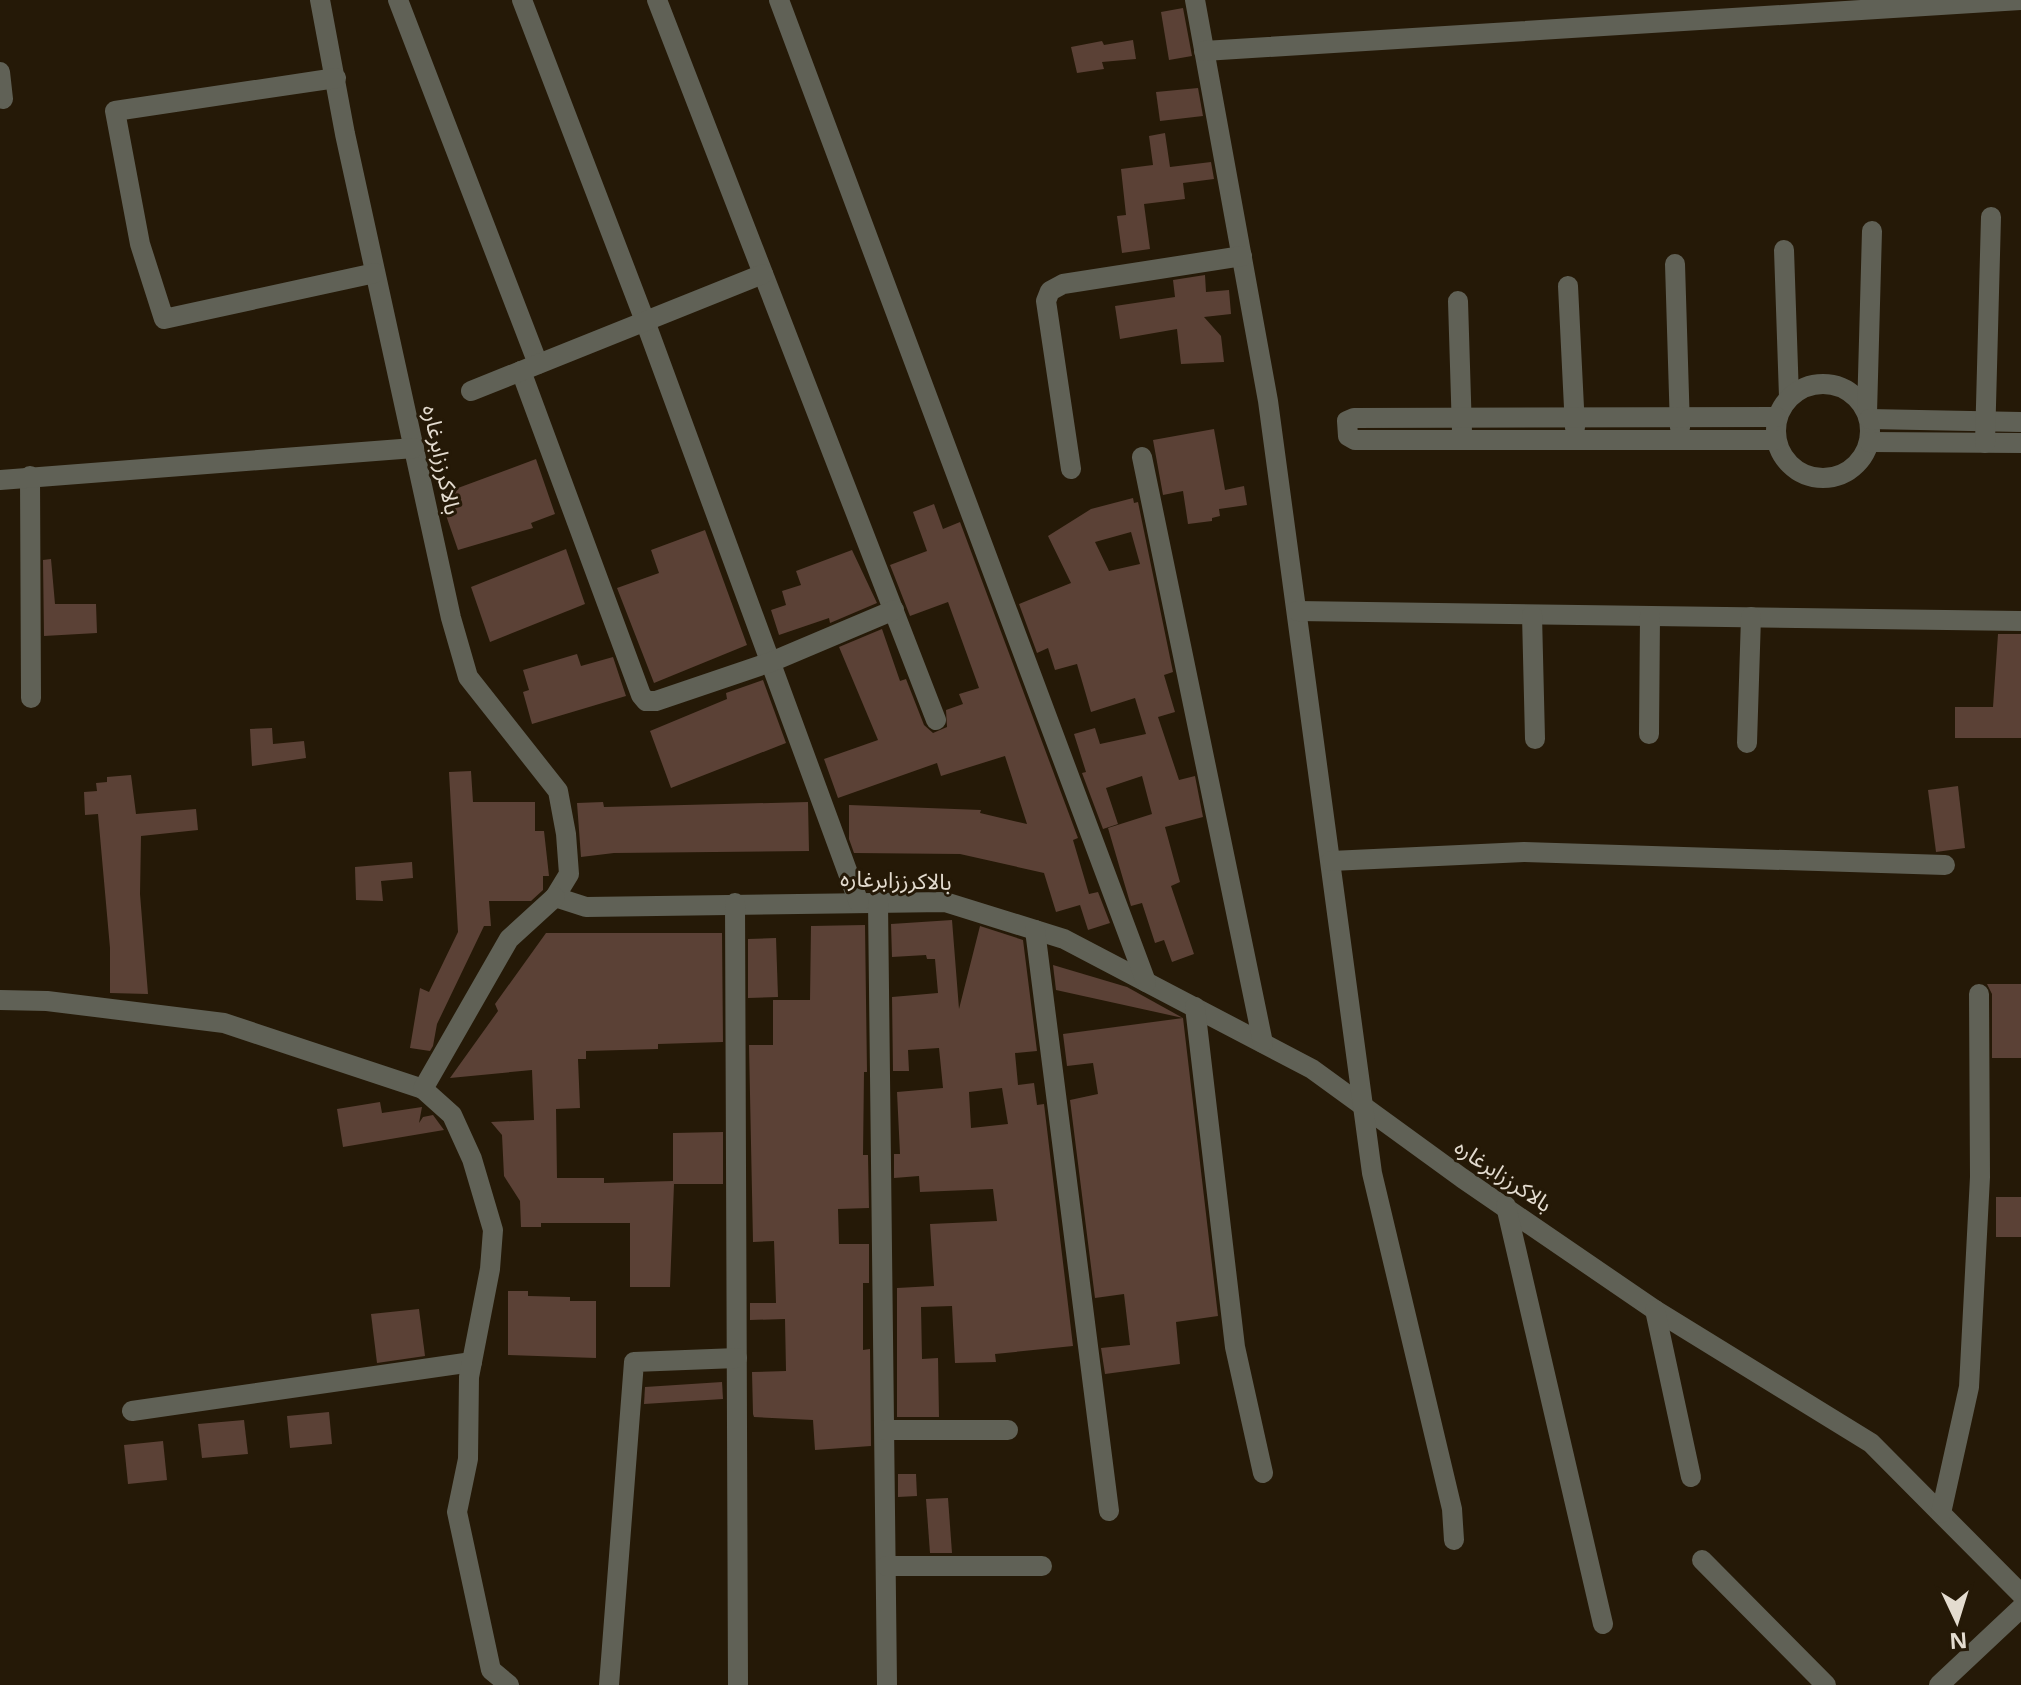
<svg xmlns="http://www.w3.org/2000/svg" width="2021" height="1685" font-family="Georgia,'Noto Sans Arabic',serif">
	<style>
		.building { fill: #5b4136; fill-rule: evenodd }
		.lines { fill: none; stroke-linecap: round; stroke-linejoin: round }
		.minor { stroke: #606156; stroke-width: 20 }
		.labels { text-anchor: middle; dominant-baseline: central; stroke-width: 6; stroke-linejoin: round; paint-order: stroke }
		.street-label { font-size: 22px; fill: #e4dcd0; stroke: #251907 }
	</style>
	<rect width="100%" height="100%" fill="#251907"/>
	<g class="building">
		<path d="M 1183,8 L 1192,56 L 1169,60 L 1161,12 Z"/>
		<path d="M 1133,40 L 1136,59 L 1102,62 L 1104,69 L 1077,73 L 1071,47 L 1102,41 L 1104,45 Z"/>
		<path d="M 1198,88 L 1203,116 L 1160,121 L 1156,92 Z"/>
		<path d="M 1165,133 L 1170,167 L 1211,162 L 1214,179 L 1183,183 L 1185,199 L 1144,204 L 1150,249 L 1122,253 L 1117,216 L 1126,215 L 1121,169 L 1153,165 L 1149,136 Z"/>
		<path d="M 1205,275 L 1206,292 L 1229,290 L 1231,314 L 1204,317 L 1221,336 L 1224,362 L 1181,364 L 1177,329 L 1120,339 L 1115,306 L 1175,297 L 1173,280 Z"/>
		<path d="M 1214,429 L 1225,490 L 1244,486 L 1247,505 L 1219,509 L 1220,516 L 1212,518 L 1212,521 L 1188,524 L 1183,491 L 1163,495 L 1153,440 Z"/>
		<path d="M 536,459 L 555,514 L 531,523 L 533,528 L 458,550 L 439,495 Z"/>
		<path d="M 1133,498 L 1134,503 L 1138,502 L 1173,672 L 1164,675 L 1175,712 L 1158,717 L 1179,780 L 1195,776 L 1203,817 L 1165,827 L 1180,882 L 1171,886 L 1194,954 L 1172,962 L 1164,940 L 1155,943 L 1142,903 L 1131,906 L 1108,828 L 1152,814 L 1142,776 L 1106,788 L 1118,824 L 1103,829 L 1082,773 L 1086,772 L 1074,734 L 1095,728 L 1100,744 L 1146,734 L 1135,698 L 1091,712 L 1077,664 L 1055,670 L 1048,648 L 1037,653 L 1019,604 L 1071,583 L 1048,536 L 1091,509 ZM 1131,532 L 1140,564 L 1109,571 L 1095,542 Z"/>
		<path d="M 934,504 L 943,529 L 960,522 L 1078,838 L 1073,840 L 1089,894 L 1098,892 L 1110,923 L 1088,930 L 1080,905 L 1056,912 L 1044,873 L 960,854 L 854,853 L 849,839 L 849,805 L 981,810 L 980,813 L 1027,824 L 1005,756 L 941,776 L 937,763 L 838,798 L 824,759 L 878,740 L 839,647 L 882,629 L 900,681 L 906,679 L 924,725 L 933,733 L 947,727 L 946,710 L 963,704 L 959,694 L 979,688 L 948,602 L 910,616 L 890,565 L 927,551 L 913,512 Z"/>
		<path d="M 705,530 L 747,645 L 654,683 L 617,588 L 659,573 L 651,550 Z"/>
		<path d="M 566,549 L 585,604 L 490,642 L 471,587 Z"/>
		<path d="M 852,550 L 877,603 L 830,623 L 829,618 L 779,635 L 771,610 L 786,605 L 782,591 L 801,585 L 796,571 Z"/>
		<path d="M 51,559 L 55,604 L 96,604 L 97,633 L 44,636 L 43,560 Z"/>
		<path d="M 1998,634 L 2021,634 L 2021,738 L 1955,738 L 1955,707 L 1993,707 Z"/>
		<path d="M 577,654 L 581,666 L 613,657 L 626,696 L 532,724 L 523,692 L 529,690 L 523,670 Z"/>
		<path d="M 763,680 L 786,743 L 671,788 L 650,731 L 727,699 L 726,693 Z"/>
		<path d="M 272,728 L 273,744 L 304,741 L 306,758 L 252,766 L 250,729 Z"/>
		<path d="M 471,771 L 473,802 L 535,802 L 535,831 L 544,831 L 549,876 L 543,876 L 543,890 L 531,901 L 489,901 L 491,926 L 484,926 L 437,1024 L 433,1046 L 430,1051 L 410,1048 L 420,988 L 429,992 L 458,932 L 449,772 Z"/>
		<path d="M 131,775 L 136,814 L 196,809 L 198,830 L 141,836 L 140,894 L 148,994 L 110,993 L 110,948 L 98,814 L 85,815 L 84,792 L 97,791 L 96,783 L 107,782 L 107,777 Z"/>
		<path d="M 1958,786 L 1965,848 L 1936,852 L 1928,790 Z"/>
		<path d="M 603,802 L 604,807 L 808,802 L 809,851 L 614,853 L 581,857 L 577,803 Z"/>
		<path d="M 412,862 L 413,878 L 381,881 L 383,901 L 356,900 L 355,867 Z"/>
		<path d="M 952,920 L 959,1009 L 980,926 L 1023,940 L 1037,1051 L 1015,1053 L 1018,1085 L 1034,1083 L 1037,1105 L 1044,1104 L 1073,1346 L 995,1354 L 996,1362 L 955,1363 L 952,1306 L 921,1307 L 922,1359 L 938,1358 L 939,1417 L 897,1417 L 897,1288 L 934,1286 L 930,1224 L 997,1221 L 993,1189 L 920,1192 L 919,1176 L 894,1178 L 894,1154 L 900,1154 L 897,1092 L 943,1088 L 939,1048 L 908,1050 L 909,1071 L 893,1071 L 892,997 L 938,993 L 935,959 L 927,959 L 926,955 L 892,957 L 891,924 ZM 1002,1088 L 1008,1124 L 971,1128 L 969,1092 Z"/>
		<path d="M 865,925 L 867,1072 L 864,1072 L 863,1155 L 868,1155 L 869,1208 L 838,1209 L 839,1244 L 869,1244 L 869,1283 L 863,1283 L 863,1350 L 870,1349 L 871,1446 L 815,1450 L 813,1420 L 754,1417 L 753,1414 L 752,1372 L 786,1371 L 785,1319 L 750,1320 L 750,1303 L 776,1303 L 774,1241 L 753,1242 L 749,1045 L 773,1045 L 773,1000 L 810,1000 L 811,926 Z"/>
		<path d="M 546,933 L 722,933 L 723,1042 L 658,1044 L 658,1049 L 586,1051 L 586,1059 L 578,1059 L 580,1108 L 556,1109 L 557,1178 L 604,1178 L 604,1183 L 673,1181 L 673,1133 L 723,1132 L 723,1184 L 674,1184 L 670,1287 L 630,1287 L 630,1223 L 541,1223 L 541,1227 L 521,1227 L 520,1201 L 504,1176 L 502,1135 L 491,1122 L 534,1120 L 532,1070 L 450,1078 L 498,1011 L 495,1004 Z"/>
		<path d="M 776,938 L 778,997 L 748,998 L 748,939 Z"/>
		<path d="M 1053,965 L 1127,987 L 1183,1018 L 1056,990 Z"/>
		<path d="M 1987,984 L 2021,984 L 2021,1058 L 1992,1058 L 1992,994 Z"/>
		<path d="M 1183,1018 L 1218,1316 L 1176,1322 L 1180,1364 L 1105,1374 L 1101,1348 L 1130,1345 L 1124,1294 L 1095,1298 L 1070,1100 L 1098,1094 L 1093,1063 L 1067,1066 L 1063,1034 Z"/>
		<path d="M 380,1102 L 382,1113 L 422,1107 L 419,1123 L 423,1117 L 433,1115 L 444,1130 L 343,1147 L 337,1109 Z"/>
		<rect x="1996" y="1197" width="25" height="40"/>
		<path d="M 508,1291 L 528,1291 L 528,1296 L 570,1297 L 570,1301 L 596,1301 L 596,1358 L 508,1355 Z"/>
		<path d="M 419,1309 L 425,1356 L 377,1363 L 371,1314 Z"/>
		<path d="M 722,1382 L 723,1399 L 644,1404 L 645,1387 Z"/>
		<path d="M 329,1412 L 332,1444 L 290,1448 L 287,1416 Z"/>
		<path d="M 244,1420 L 248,1454 L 202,1458 L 198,1424 Z"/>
		<path d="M 163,1441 L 167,1480 L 128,1484 L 124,1445 Z"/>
		<path d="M 898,1474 L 916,1474 L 917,1496 L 898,1497 Z"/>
		<path d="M 948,1498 L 952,1553 L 930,1553 L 926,1499 Z"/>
	</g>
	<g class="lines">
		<g class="minor">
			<path d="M 320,0 L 345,134 L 451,618 L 468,677 L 558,791 L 566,834 L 569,874 L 555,897 L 586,907 L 945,902 L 1064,939 L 1312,1069 L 1462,1178 L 1655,1310 L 1871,1443 L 2021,1594"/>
			<path d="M 398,0 L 538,364"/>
			<path d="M 522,0 L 645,321 L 859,903"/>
			<path d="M 657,0 L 936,720"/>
			<path d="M 779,0 L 1146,982"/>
			<path d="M 1195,0 L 1268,401 L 1372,1173 L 1452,1509 L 1454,1540"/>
			<path d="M 1204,51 L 2021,0"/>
			<path d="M 0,72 L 3,99"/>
			<path d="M 336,78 L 115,111 L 140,244 L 164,319 L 375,273"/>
			<path d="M 1784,250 L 1789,397"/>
			<path d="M 1675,264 L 1680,428"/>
			<path d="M 1568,286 L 1575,428"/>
			<path d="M 1458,301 L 1462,432"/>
			<path d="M 521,371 L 641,695 L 646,701 L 656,701 L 771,662 L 894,610"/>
			<circle cx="1823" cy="431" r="47"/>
			<path d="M 471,391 L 763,274"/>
			<path d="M 1867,413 L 1872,231"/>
			<path d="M 1869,419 L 2021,422"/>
			<path d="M 1776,440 L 1355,440 L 1348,436 L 1347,421 L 1354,418 L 1777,417"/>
			<path d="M 1869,442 L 2021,443"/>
			<path d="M 1985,443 L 1991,217"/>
			<path d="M 1142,457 L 1263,1043"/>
			<path d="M 1071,469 L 1046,301 L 1050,291 L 1063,284 L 1242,256"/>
			<path d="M 30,476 L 31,698"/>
			<path d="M 0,480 L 414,448"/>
			<path d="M 1297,611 L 2021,621"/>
			<path d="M 1532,615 L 1535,739"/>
			<path d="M 1649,734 L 1650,616"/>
			<path d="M 1747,743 L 1751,617"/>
			<path d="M 1331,861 L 1524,852 L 1945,865"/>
			<path d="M 878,902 L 887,1685"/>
			<path d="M 735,903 L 738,1685"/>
			<path d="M 1035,930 L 1109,1511"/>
			<path d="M 0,1000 L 47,1001 L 224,1023 L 423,1089"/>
			<path d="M 1195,1007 L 1235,1347 L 1263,1473"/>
			<path d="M 1506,1206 L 1603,1624"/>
			<path d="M 1655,1310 L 1691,1477"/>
			<path d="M 132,1411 L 472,1362"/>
			<path d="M 885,1430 L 1008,1430"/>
			<path d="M 1941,1513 L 1969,1387 L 1980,1177 L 1979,994"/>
			<path d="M 1702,1560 L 1826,1685"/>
			<path d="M 886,1566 L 1042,1566"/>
			<path d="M 509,1685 L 491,1670 L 457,1512 L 468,1459 L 469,1377 L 490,1269 L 493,1230 L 472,1159 L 452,1115 L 423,1089 L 509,939 L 555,897"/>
			<path d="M 609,1685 L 634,1362 L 737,1358"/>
			<path d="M 1939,1685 L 2021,1608"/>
		</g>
	</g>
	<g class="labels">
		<g class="street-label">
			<text transform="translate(441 460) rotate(78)">بالاکرززابرغاره</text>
			<text transform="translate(896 881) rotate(2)">بالاکرززابرغاره</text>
			<text transform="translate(1503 1176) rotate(34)">بالاکرززابرغاره</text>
		</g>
	</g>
	<g transform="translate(1957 1621) rotate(176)" stroke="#251907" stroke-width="6" paint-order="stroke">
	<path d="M0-6L14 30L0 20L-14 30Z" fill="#e4dcd0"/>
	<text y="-12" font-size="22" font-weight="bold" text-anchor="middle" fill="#e4dcd0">N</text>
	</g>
</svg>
